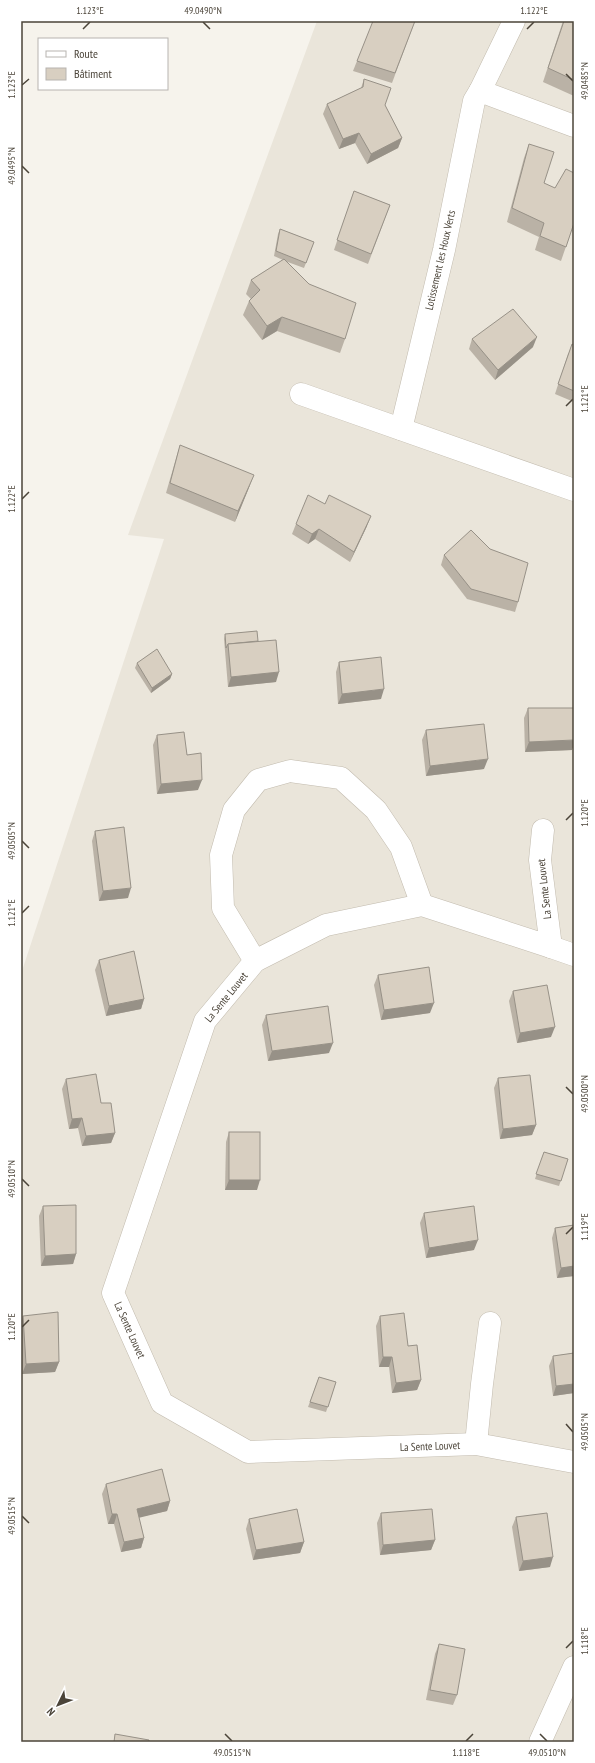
<svg xmlns="http://www.w3.org/2000/svg" width="595" height="1763" font-family="'PT Sans Narrow',sans-serif">
	<style>
		.residential { fill: #eae5da }
		.lines { fill: none; stroke-linecap: round; stroke-linejoin: round }
		.minor-casing { stroke: #c2bbae; stroke-width: 23 }
		.minor { stroke: #fff; stroke-width: 22 }
		.wall { fill: #bab2a6 }
		.shaded-wall { fill: #979187 }
		.building { fill: #d8cfc1; stroke: #979187 }
		.ticks { fill: none; stroke: #4b4439; stroke-width: 1.5 }
		.labels { text-anchor: middle; dominant-baseline: central; stroke-width: 3; stroke-linejoin: round; paint-order: stroke }
		.street-label { font-size: 11px; fill: #4b4439; stroke: #fff }
		.neatline { fill: none; stroke: #4b4439; stroke-width: 1.5 }
		.ticks-label { font-size: 10px; text-anchor: middle; fill: #4b4439 }
	</style>
	<rect width="100%" height="100%" fill="#f6f3ec"/>
	<path class="residential" d="M 317,21 L 574,21 L 574,1742 L 21,1742 L 21,974 L 164,539 L 128,535 Z"/>
	<g class="lines">
		<g class="minor-casing">
			<g id="minor">
				<path d="M 480,91 L 514,21"/>
				<path d="M 301,394 L 574,490"/>
				<path d="M 401,429 L 444,250 L 474,101 L 480,91 L 574,126"/>
				<path d="M 543,830 L 540,860 L 551,947 L 422,905 L 326,925 L 255,961 L 205,1021 L 113,1293 L 162,1403 L 248,1452 L 476,1444 L 574,1462"/>
				<path d="M 551,947 L 574,955"/>
				<path d="M 255,961 L 223,908 L 221,855 L 234,810 L 258,780 L 290,771 L 341,778 L 376,810 L 401,847 L 422,905"/>
				<path d="M 476,1444 L 482,1384 L 490,1323"/>
				<path d="M 540,1742 L 574,1667"/>
			</g>
		</g>
		<use href="#minor" class="minor"/>
	</g>
	<g class="wall">
		<path d="M 415,21 L 392,83 L 353,71 L 357,61 Z"/>
		<path d="M 563,21 L 574,21 L 574,96 L 543,82 Z"/>
		<path d="M 364,79 L 385,105 L 402,138 L 398,148 L 367,164 L 355,143 L 339,149 L 323,114 L 327,104 L 361,88 Z"/>
		<path d="M 529,144 L 544,183 L 574,223 L 561,261 L 535,250 L 539,237 L 507,222 L 524,158 Z"/>
		<path d="M 354,191 L 390,205 L 368,264 L 334,250 Z"/>
		<path d="M 280,229 L 314,242 L 304,268 L 285,261 L 345,339 L 340,353 L 277,331 L 262,340 L 243,315 L 249,301 L 251,299 L 246,294 L 251,280 L 283,260 L 274,256 L 278,234 Z"/>
		<path d="M 472,339 L 533,347 L 495,380 L 469,349 Z"/>
		<path d="M 574,345 L 574,402 L 555,394 L 568,354 Z"/>
		<path d="M 180,445 L 250,485 L 235,522 L 166,493 L 177,455 Z"/>
		<path d="M 296,524 L 367,526 L 350,562 L 315,539 L 308,544 L 292,534 Z"/>
		<path d="M 490,549 L 518,602 L 515,612 L 467,599 L 441,565 L 444,555 Z"/>
		<path d="M 225,634 L 258,641 L 276,682 L 228,687 L 224,639 Z"/>
		<path d="M 339,662 L 381,699 L 338,704 L 336,672 Z"/>
		<path d="M 137,663 L 172,674 L 170,679 L 151,693 L 135,668 Z"/>
		<path d="M 528,708 L 572,750 L 525,752 L 524,718 Z"/>
		<path d="M 426,730 L 484,769 L 426,776 L 422,740 Z"/>
		<path d="M 157,735 L 187,755 L 198,790 L 157,794 L 153,745 Z"/>
		<path d="M 95,831 L 128,898 L 99,901 L 92,841 Z"/>
		<path d="M 99,960 L 144,999 L 141,1009 L 106,1016 L 95,970 Z"/>
		<path d="M 378,975 L 430,1013 L 381,1020 L 374,985 Z"/>
		<path d="M 513,991 L 551,1037 L 517,1043 L 509,1001 Z"/>
		<path d="M 266,1015 L 329,1053 L 268,1061 L 262,1025 Z"/>
		<path d="M 498,1078 L 536,1125 L 532,1135 L 500,1139 L 494,1088 Z"/>
		<path d="M 66,1079 L 101,1103 L 115,1133 L 111,1143 L 82,1146 L 78,1128 L 69,1129 L 62,1089 Z"/>
		<path d="M 229,1132 L 257,1190 L 225,1190 L 226,1142 Z"/>
		<path d="M 544,1152 L 568,1159 L 559,1186 L 535,1179 Z"/>
		<path d="M 43,1206 L 76,1254 L 73,1264 L 41,1266 L 39,1216 Z"/>
		<path d="M 424,1213 L 474,1250 L 426,1258 L 420,1223 Z"/>
		<path d="M 574,1225 L 574,1276 L 557,1278 L 552,1238 L 555,1228 Z"/>
		<path d="M 23,1316 L 59,1362 L 55,1372 L 22,1374 L 21,1355 L 21,1322 Z"/>
		<path d="M 380,1316 L 408,1346 L 421,1380 L 417,1390 L 392,1393 L 389,1367 L 379,1367 L 376,1326 Z"/>
		<path d="M 574,1353 L 574,1393 L 553,1396 L 549,1366 L 553,1356 Z"/>
		<path d="M 319,1377 L 336,1382 L 326,1412 L 308,1407 Z"/>
		<path d="M 106,1484 L 170,1501 L 167,1511 L 139,1517 L 144,1538 L 141,1548 L 121,1552 L 114,1524 L 108,1524 L 102,1494 Z"/>
		<path d="M 381,1513 L 435,1540 L 431,1550 L 380,1555 L 377,1523 Z"/>
		<path d="M 516,1517 L 550,1567 L 519,1571 L 512,1527 Z"/>
		<path d="M 249,1519 L 304,1542 L 300,1553 L 253,1560 L 246,1529 Z"/>
		<path d="M 439,1644 L 457,1695 L 453,1705 L 426,1700 L 435,1654 Z"/>
	</g>
	<g class="shaded-wall">
		<path d="M 359,133 L 355,143 L 339,149 L 343,139 Z"/>
		<path d="M 402,138 L 398,148 L 367,164 L 371,154 Z"/>
		<path d="M 282,317 L 277,331 L 262,340 L 267,326 Z"/>
		<path d="M 537,337 L 533,347 L 495,380 L 498,370 Z"/>
		<path d="M 254,475 L 250,485 L 235,522 L 238,511 Z"/>
		<path d="M 371,516 L 367,526 L 350,562 L 354,552 Z"/>
		<path d="M 319,529 L 315,539 L 308,544 L 312,534 Z"/>
		<path d="M 279,672 L 276,682 L 228,687 L 231,677 Z"/>
		<path d="M 172,674 L 170,679 L 151,693 L 152,688 Z"/>
		<path d="M 384,689 L 381,699 L 338,704 L 342,694 Z"/>
		<path d="M 574,740 L 574,745 L 572,750 L 525,752 L 529,742 Z"/>
		<path d="M 488,759 L 484,769 L 426,776 L 430,766 Z"/>
		<path d="M 202,780 L 198,790 L 157,794 L 161,784 Z"/>
		<path d="M 131,888 L 128,898 L 99,901 L 103,891 Z"/>
		<path d="M 144,999 L 141,1009 L 106,1016 L 109,1006 Z"/>
		<path d="M 434,1003 L 430,1013 L 381,1020 L 384,1010 Z"/>
		<path d="M 555,1027 L 551,1037 L 517,1043 L 520,1033 Z"/>
		<path d="M 333,1043 L 329,1053 L 268,1061 L 272,1051 Z"/>
		<path d="M 82,1118 L 78,1128 L 69,1129 L 72,1119 Z"/>
		<path d="M 536,1125 L 532,1135 L 500,1139 L 503,1129 Z"/>
		<path d="M 115,1133 L 111,1143 L 82,1146 L 86,1136 Z"/>
		<path d="M 229,1180 L 260,1180 L 257,1190 L 225,1190 Z"/>
		<path d="M 478,1240 L 474,1250 L 426,1258 L 429,1248 Z"/>
		<path d="M 76,1254 L 73,1264 L 41,1266 L 45,1256 Z"/>
		<path d="M 574,1266 L 574,1276 L 557,1278 L 561,1268 Z"/>
		<path d="M 383,1357 L 392,1357 L 389,1367 L 379,1367 Z"/>
		<path d="M 59,1362 L 55,1372 L 22,1374 L 26,1364 Z"/>
		<path d="M 421,1380 L 417,1390 L 392,1393 L 396,1383 Z"/>
		<path d="M 574,1384 L 574,1393 L 553,1396 L 556,1386 Z"/>
		<path d="M 170,1501 L 167,1511 L 134,1519 L 137,1509 Z"/>
		<path d="M 112,1514 L 117,1514 L 114,1524 L 108,1524 Z"/>
		<path d="M 144,1538 L 141,1548 L 121,1552 L 124,1542 Z"/>
		<path d="M 435,1540 L 431,1550 L 380,1555 L 383,1545 Z"/>
		<path d="M 304,1542 L 300,1553 L 253,1560 L 256,1550 Z"/>
		<path d="M 553,1557 L 550,1567 L 519,1571 L 523,1561 Z"/>
	</g>
	<g class="building">
		<path d="M 373,21 L 415,21 L 395,73 L 357,61 Z"/>
		<path d="M 564,21 L 574,21 L 574,80 L 548,68 Z"/>
		<path d="M 364,79 L 391,88 L 385,105 L 402,138 L 371,154 L 359,133 L 343,139 L 327,104 L 363,87 Z"/>
		<path d="M 529,144 L 554,152 L 544,183 L 555,188 L 566,169 L 574,173 L 574,223 L 566,247 L 540,236 L 544,223 L 512,208 Z"/>
		<path d="M 354,191 L 390,205 L 371,254 L 337,240 Z"/>
		<path d="M 280,229 L 314,242 L 306,263 L 276,251 Z"/>
		<path d="M 284,259 L 309,284 L 356,303 L 345,339 L 282,317 L 267,326 L 249,301 L 260,290 L 251,280 Z"/>
		<path d="M 513,309 L 537,337 L 498,370 L 472,339 Z"/>
		<path d="M 572,344 L 574,345 L 574,391 L 558,384 Z"/>
		<path d="M 180,445 L 254,475 L 238,511 L 170,483 Z"/>
		<path d="M 308,495 L 325,504 L 329,495 L 371,516 L 354,552 L 319,529 L 312,534 L 296,524 Z"/>
		<path d="M 471,530 L 490,549 L 528,563 L 518,602 L 471,589 L 444,555 Z"/>
		<path d="M 257,631 L 258,641 L 228,644 L 226,648 L 225,634 Z"/>
		<path d="M 276,640 L 279,672 L 231,677 L 228,644 Z"/>
		<path d="M 157,649 L 172,674 L 152,688 L 137,663 Z"/>
		<path d="M 381,657 L 384,689 L 342,694 L 339,662 Z"/>
		<path d="M 528,708 L 574,708 L 574,740 L 529,742 Z"/>
		<path d="M 484,724 L 488,759 L 430,766 L 426,730 Z"/>
		<path d="M 184,732 L 187,755 L 201,753 L 202,780 L 161,784 L 157,735 Z"/>
		<path d="M 124,827 L 131,888 L 103,891 L 95,831 Z"/>
		<path d="M 134,951 L 144,999 L 109,1006 L 99,960 Z"/>
		<path d="M 429,967 L 434,1003 L 384,1010 L 378,975 Z"/>
		<path d="M 547,985 L 555,1027 L 520,1033 L 513,991 Z"/>
		<path d="M 328,1006 L 333,1043 L 272,1051 L 266,1015 Z"/>
		<path d="M 96,1074 L 101,1103 L 111,1103 L 115,1133 L 86,1136 L 82,1118 L 72,1119 L 66,1079 Z"/>
		<path d="M 530,1075 L 536,1125 L 503,1129 L 498,1078 Z"/>
		<rect x="229" y="1132" width="31" height="48"/>
		<path d="M 544,1152 L 568,1159 L 561,1181 L 536,1174 Z"/>
		<path d="M 76,1205 L 76,1254 L 45,1256 L 43,1206 Z"/>
		<path d="M 474,1206 L 478,1240 L 429,1248 L 424,1213 Z"/>
		<path d="M 574,1225 L 574,1266 L 561,1268 L 555,1228 Z"/>
		<path d="M 58,1312 L 59,1362 L 26,1364 L 23,1316 Z"/>
		<path d="M 404,1313 L 408,1346 L 417,1345 L 421,1380 L 396,1383 L 392,1357 L 383,1357 L 380,1316 Z"/>
		<path d="M 574,1353 L 574,1384 L 556,1386 L 553,1356 Z"/>
		<path d="M 319,1377 L 336,1382 L 328,1407 L 310,1402 Z"/>
		<path d="M 162,1469 L 170,1501 L 137,1509 L 144,1538 L 124,1542 L 117,1514 L 112,1514 L 106,1484 Z"/>
		<path d="M 297,1509 L 304,1542 L 256,1550 L 249,1519 Z"/>
		<path d="M 432,1509 L 435,1540 L 383,1545 L 381,1513 Z"/>
		<path d="M 547,1513 L 553,1557 L 523,1561 L 516,1517 Z"/>
		<path d="M 439,1644 L 465,1649 L 457,1695 L 430,1690 Z"/>
		<path d="M 115,1734 L 149,1740 L 149,1742 L 114,1742 Z"/>
	</g>
	<path class="ticks" d="M 203,22 L 210,29M 83,29 L 90,22M 527,29 L 534,22M 566,74 L 573,81M 22,85 L 29,79M 22,166 L 29,173M 566,406 L 573,399M 22,499 L 29,492M 566,820 L 573,813M 22,841 L 29,848M 22,913 L 29,906M 566,1087 L 573,1094M 22,1179 L 29,1186M 566,1234 L 573,1227M 22,1327 L 29,1320M 566,1424 L 573,1432M 22,1516 L 29,1523M 566,1648 L 573,1641M 225,1734 L 232,1741M 540,1734 L 547,1741M 466,1741 L 473,1734"/>
	<g class="labels">
		<g class="street-label">
			<text transform="translate(440 260) rotate(-77)">Lotissement les Houx Verts</text>
			<text transform="translate(544 889) rotate(-96)">La Sente Louvet</text>
			<text transform="translate(226 997) rotate(-51)">La Sente Louvet</text>
			<text transform="translate(130 1330) rotate(66)">La Sente Louvet</text>
			<text transform="translate(430 1446) rotate(-2)">La Sente Louvet</text>
		</g>
	</g>
	<rect width="595" height="1763" fill="none" stroke="#ffffff" stroke-width="44"/>
	<rect x="38" y="38" width="130" height="52" fill="#ffffff" stroke="#b7b4b0"/>
	<rect x="46" y="51" width="20" height="6" fill="#ffffff" stroke="#b7b4b0"/>
	<text x="74" y="58" font-size="12" fill="#4b4439">Route</text>
	<rect x="46" y="68" width="20" height="12" fill="#d8cfc1" stroke="#b7b4b0"/>
	<text x="74" y="78" font-size="12" fill="#4b4439">Bâtiment</text>
	<g transform="translate(58 1705) rotate(227)" stroke="#ffffff" stroke-width="3" paint-order="stroke">
	<path d="M0-3L7 15L0 10L-7 15Z" fill="#4b4439"/>
	<text y="-6" font-size="11" font-weight="bold" text-anchor="middle" fill="#4b4439">N</text>
	</g>
	<rect x="22" y="22" width="551" height="1719" class="neatline"/>
	<g class="ticks-label">
		<text x="90" y="14">1.123°E</text>
		<text x="203" y="14">49.0490°N</text>
		<text x="534" y="14">1.122°E</text>
		<text transform="translate(584 81) rotate(-90)" y="4">49.0485°N</text>
		<text transform="translate(11 85) rotate(-90)" y="4">1.123°E</text>
		<text transform="translate(11 166) rotate(-90)" y="4">49.0495°N</text>
		<text transform="translate(584 399) rotate(-90)" y="4">1.121°E</text>
		<text transform="translate(11 499) rotate(-90)" y="4">1.122°E</text>
		<text transform="translate(584 813) rotate(-90)" y="4">1.120°E</text>
		<text transform="translate(11 841) rotate(-90)" y="4">49.0505°N</text>
		<text transform="translate(11 913) rotate(-90)" y="4">1.121°E</text>
		<text transform="translate(584 1094) rotate(-90)" y="4">49.0500°N</text>
		<text transform="translate(11 1179) rotate(-90)" y="4">49.0510°N</text>
		<text transform="translate(584 1227) rotate(-90)" y="4">1.119°E</text>
		<text transform="translate(11 1327) rotate(-90)" y="4">1.120°E</text>
		<text transform="translate(584 1432) rotate(-90)" y="4">49.0505°N</text>
		<text transform="translate(11 1516) rotate(-90)" y="4">49.0515°N</text>
		<text transform="translate(584 1641) rotate(-90)" y="4">1.118°E</text>
		<text x="232" y="1756">49.0515°N</text>
		<text x="466" y="1756">1.118°E</text>
		<text x="547" y="1756">49.0510°N</text>
	</g>
</svg>
